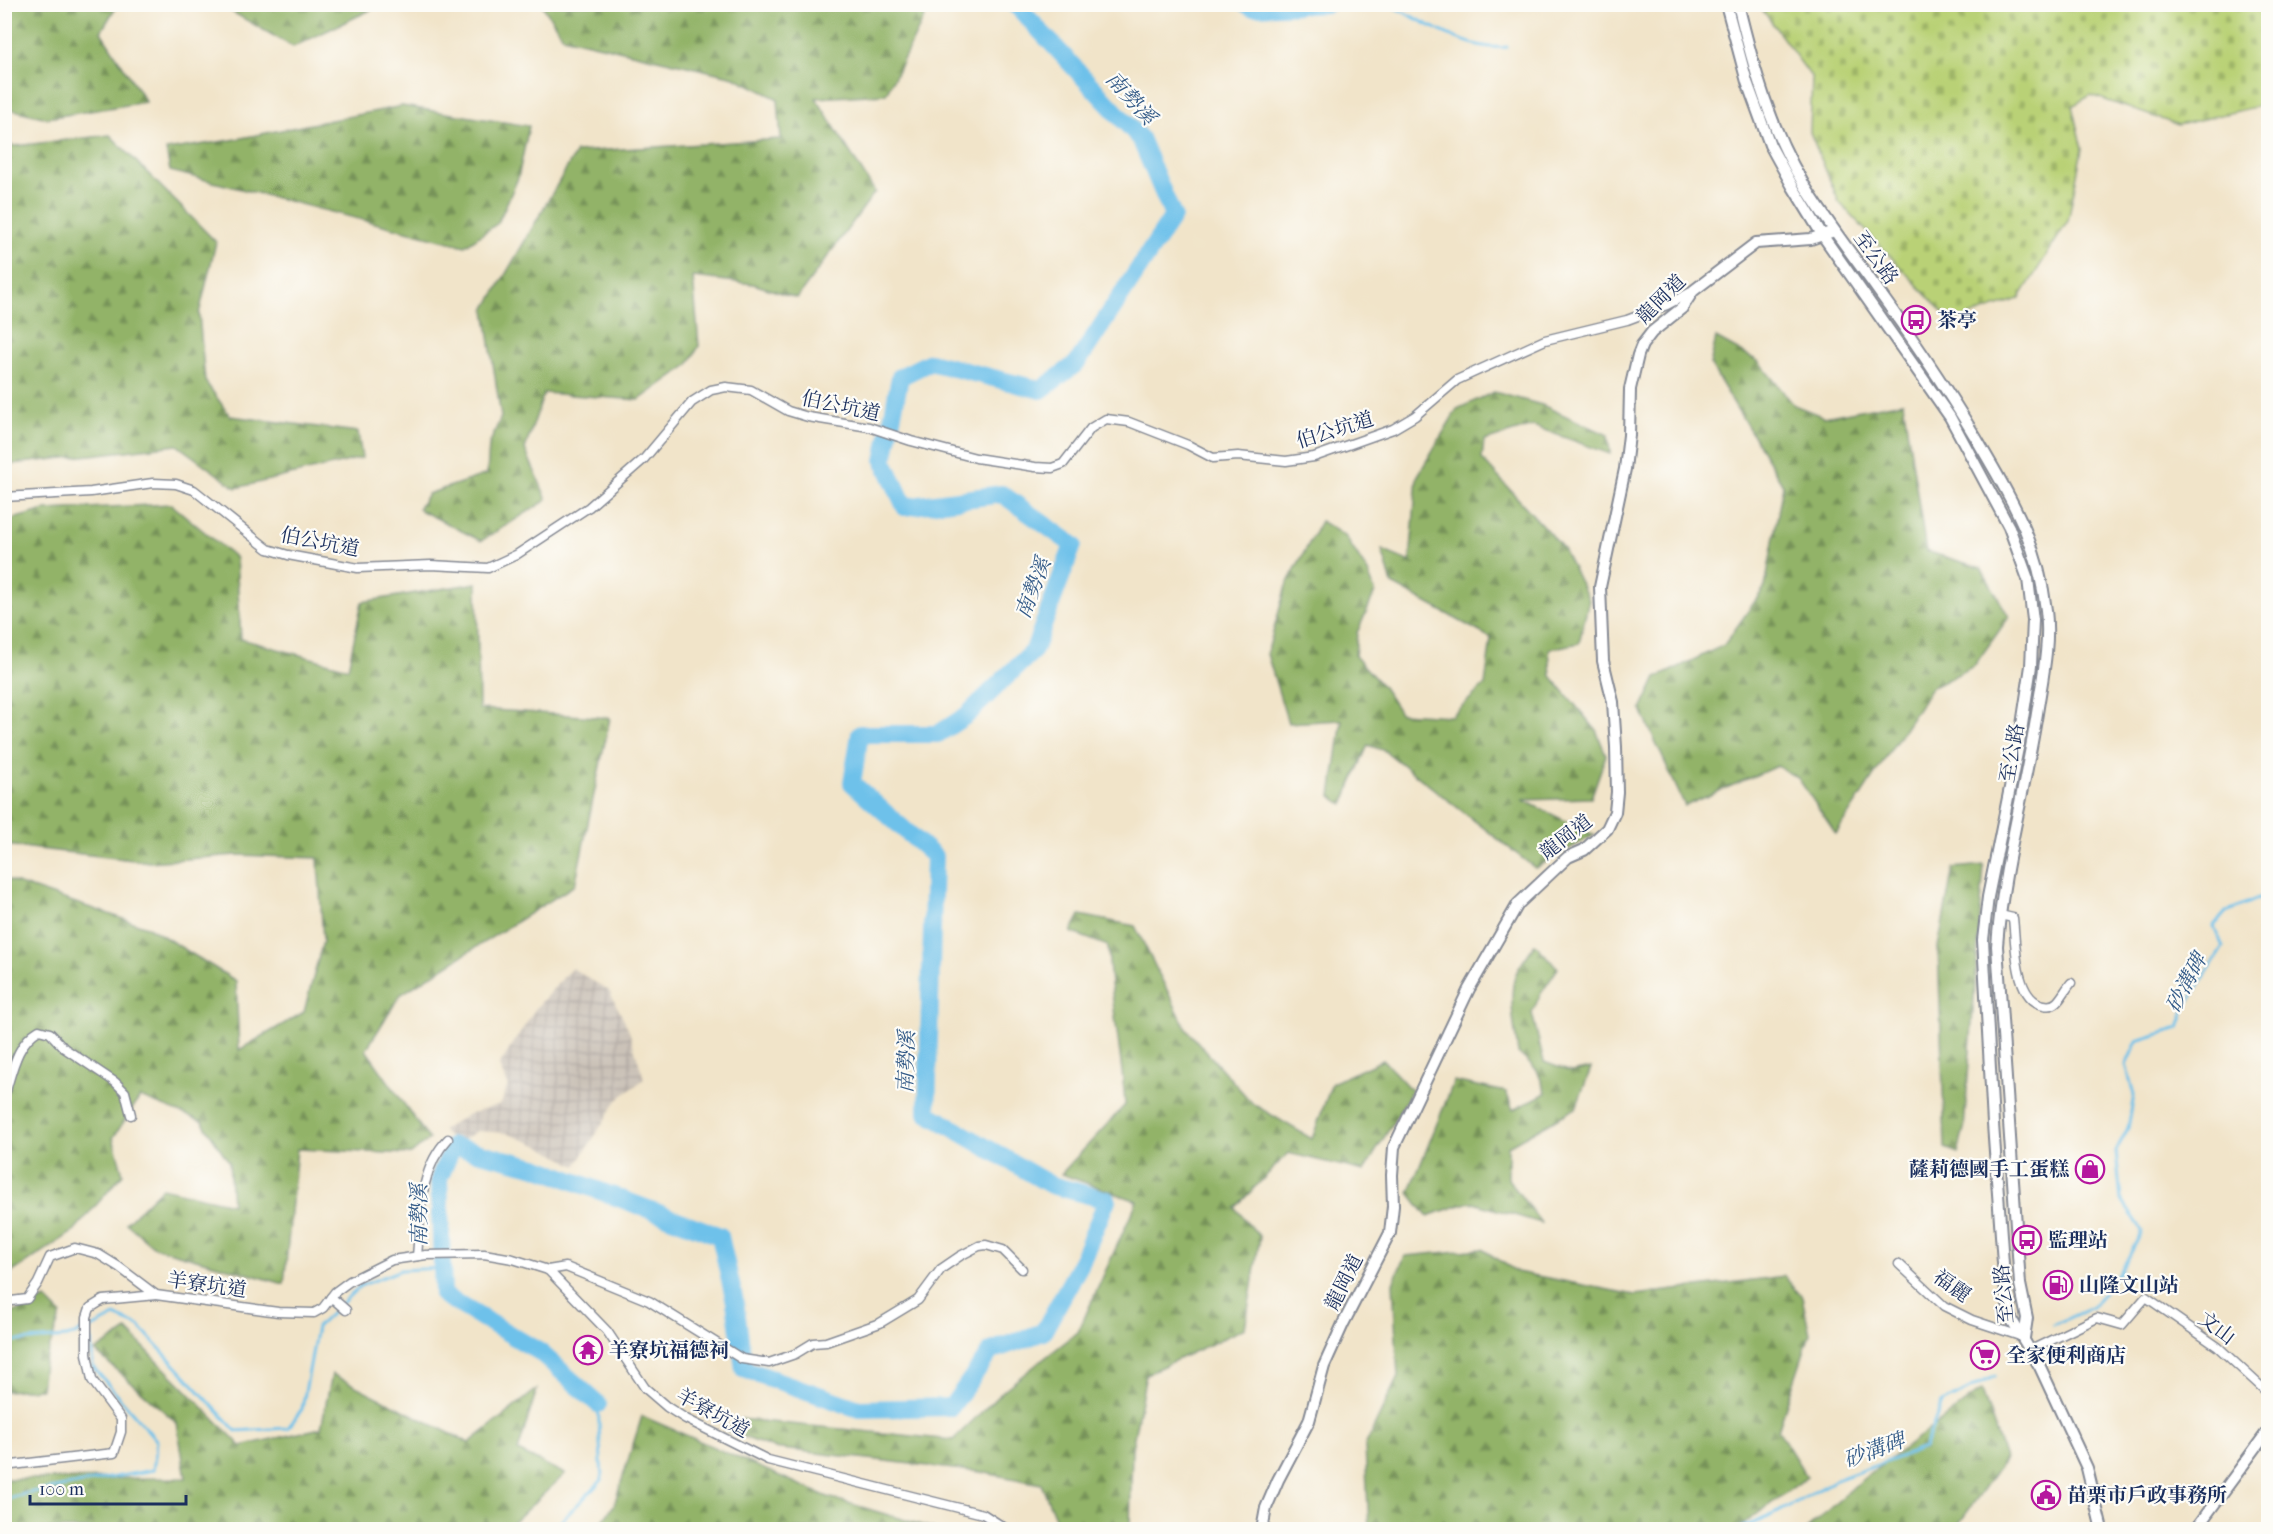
<svg xmlns="http://www.w3.org/2000/svg" width="2273" height="1534" font-family="'IM FELL French Canon','Noto Serif TC',serif">
	<style>
		.industrial { fill: url(#industrial-grid) }
		.forest { fill: url(#forest-firs); stroke: #567162; stroke-width: 1.5 }
		.cemetery { fill: url(#cemetery-stones); stroke: #6a806a; stroke-width: 1.5 }
		.lines { fill: none; stroke-linecap: round; stroke-linejoin: round }
		.stream { stroke: #6ec1ea; stroke-width: 3 }
		.river { stroke: #6ec1ea; stroke-width: 18 }
		.minor-casing { stroke: #868a94; stroke-width: 11 }
		.tertiary-casing { stroke: #868a94; stroke-width: 14 }
		.minor { stroke: #fff; stroke-width: 8 }
		.tertiary { stroke: #fff; stroke-width: 10 }
		.labels { text-anchor: middle; dominant-baseline: central; stroke-width: 4.5; stroke-linejoin: round; paint-order: stroke }
		.street-label { font-size: 20px; fill: #1b2f5e; stroke: #fdfcf7 }
		.poi-label { font-size: 20px; font-weight: bold; fill: #1b2f5e; stroke: #fdfcf7; text-anchor: start }
		.water-label { font-size: 21px; font-style: italic; fill: #345b88; stroke: #fdfcf7 }
	</style>
	<defs>
		<pattern id="industrial-grid" width="8" height="8" patternUnits="userSpaceOnUse" patternTransform="scale(1.5)"><rect width="8" height="8" fill="#cbc2b8"/><path d="M0 4h8M4 0v8" fill="none" stroke="#aea7a1"/></pattern>
		<pattern id="forest-firs" width="22" height="20" patternUnits="userSpaceOnUse" patternTransform="scale(1.5)"><rect width="22" height="20" fill="#92b367"/><path d="M5 1l3.5 6h-7zM16 11l3.5 6h-7z" fill="#769258"/></pattern>
		<pattern id="cemetery-stones" width="16" height="16" patternUnits="userSpaceOnUse" patternTransform="scale(1.5)"><rect width="16" height="16" fill="#b9d176"/><path d="M2 7V4a2 2 0 0 1 4 0v3zM10 15v-3a2 2 0 0 1 4 0v3z" fill="#9eb468"/></pattern>
	</defs>
	<rect width="100%" height="100%" fill="#fdfcf7"/>
	<filter id="ink" filterUnits="userSpaceOnUse"><feTurbulence type="fractalNoise" baseFrequency=".0167" numOctaves="2"/><feDisplacementMap in="SourceGraphic" scale="12" xChannelSelector="R" yChannelSelector="G"/><feConvolveMatrix kernelMatrix="1 2 1 2 8 2 1 2 1" color-interpolation-filters="sRGB"/></filter>
	<filter id="wash" filterUnits="userSpaceOnUse"><feTurbulence type="fractalNoise" baseFrequency=".008" numOctaves="4" result="noise"/><feDisplacementMap in="SourceGraphic" scale="24" xChannelSelector="R" yChannelSelector="G"/><feGaussianBlur stdDeviation="1.35" result="paint"/><feColorMatrix in="noise" values="0 0 0 0 0 0 0 0 0 0 0 0 0 0 0 0 0 1.4 0 .05"/><feComposite in="paint" operator="in"/></filter>
	<g filter="url(#wash)">
		<rect width="100%" height="100%" fill="#f1e4c9"/>
		<path class="industrial" d="M 572,968 L 609,991 L 628,1028 L 644,1079 L 617,1100 L 576,1166 L 540,1146 L 506,1133 L 477,1131 L 457,1144 L 442,1130 L 469,1114 L 501,1104 L 508,1085 L 499,1066 L 536,1008 Z"/>
		<g class="forest">
			<path d="M 5,4 L 117,5 L 101,32 L 146,102 L 47,118 L 5,108 Z"/>
			<path d="M 916,4 L 926,14 L 886,94 L 816,98 L 875,192 L 797,298 L 753,284 L 693,277 L 699,346 L 688,365 L 639,400 L 544,393 L 525,449 L 547,500 L 481,541 L 418,509 L 428,494 L 487,474 L 489,445 L 501,417 L 485,310 L 576,152 L 781,139 L 778,99 L 734,77 L 563,37 L 542,5 Z"/>
			<path d="M 220,5 L 381,5 L 293,47 Z"/>
			<path d="M 402,106 L 529,126 L 518,178 L 498,223 L 465,246 L 170,171 L 166,150 L 231,140 Z"/>
			<path d="M 110,135 L 216,242 L 199,314 L 205,381 L 230,416 L 358,432 L 362,458 L 236,488 L 177,445 L 5,465 L 5,144 L 15,146 Z"/>
			<path d="M 1716,338 L 1758,361 L 1794,405 L 1824,417 L 1903,402 L 1926,551 L 1981,568 L 2009,617 L 1974,666 L 1931,688 L 1836,834 L 1798,778 L 1777,766 L 1685,806 L 1641,710 L 1656,678 L 1724,645 L 1765,587 L 1783,485 L 1710,364 Z"/>
			<path d="M 1494,392 L 1542,405 L 1608,435 L 1610,454 L 1533,426 L 1484,441 L 1482,459 L 1562,547 L 1589,600 L 1579,643 L 1549,649 L 1551,676 L 1596,730 L 1606,755 L 1591,798 L 1523,800 L 1594,835 L 1535,868 L 1385,751 L 1368,745 L 1343,804 L 1331,796 L 1342,720 L 1288,723 L 1267,654 L 1286,586 L 1321,521 L 1345,536 L 1368,572 L 1375,592 L 1357,633 L 1355,656 L 1383,687 L 1400,713 L 1451,716 L 1485,685 L 1491,638 L 1392,584 L 1382,550 L 1410,562 L 1417,477 L 1457,409 Z"/>
			<path d="M 171,504 L 236,558 L 241,639 L 348,668 L 362,602 L 477,583 L 479,709 L 610,718 L 575,885 L 400,995 L 366,1050 L 429,1139 L 411,1154 L 297,1149 L 284,1284 L 154,1247 L 126,1223 L 162,1188 L 232,1204 L 229,1162 L 202,1121 L 140,1097 L 113,1138 L 123,1174 L 73,1232 L 5,1277 L 5,879 L 150,928 L 236,981 L 239,1050 L 304,1012 L 323,941 L 318,858 L 236,855 L 150,862 L 5,845 L 5,521 L 45,510 Z"/>
			<path d="M 1984,865 L 1964,1129 L 1958,1153 L 1945,1148 L 1938,947 L 1953,868 Z"/>
			<path d="M 1080,915 L 1135,926 L 1187,1030 L 1253,1104 L 1312,1139 L 1332,1083 L 1383,1060 L 1412,1091 L 1364,1171 L 1288,1153 L 1235,1208 L 1260,1237 L 1245,1328 L 1146,1374 L 1132,1448 L 1130,1529 L 1060,1529 L 1041,1484 L 980,1472 L 773,1448 L 725,1430 L 740,1419 L 953,1440 L 1005,1389 L 1078,1332 L 1137,1201 L 1061,1174 L 1125,1105 C 1122,1052 1110,999 1108,946 L 1071,932 Z"/>
			<path d="M 1535,944 L 1558,968 L 1540,995 L 1532,1013 L 1544,1062 L 1571,1072 L 1591,1068 L 1576,1108 L 1508,1146 L 1508,1179 L 1541,1223 L 1470,1202 L 1427,1216 L 1409,1193 L 1454,1081 L 1506,1092 L 1513,1110 L 1546,1093 L 1537,1070 L 1518,1053 C 1515,1029 1508,1000 1515,976 C 1519,965 1529,954 1535,944 Z"/>
			<path d="M 1482,1249 L 1517,1272 L 1635,1295 L 1784,1276 L 1802,1297 L 1810,1334 L 1778,1430 L 1807,1477 L 1737,1529 L 1369,1529 L 1365,1446 L 1398,1377 L 1393,1283 L 1405,1256 Z"/>
			<path d="M 46,1299 L 61,1314 L 44,1363 L 41,1389 L 5,1391 L 5,1316 Z"/>
			<path d="M 127,1330 L 241,1446 L 321,1428 L 332,1374 L 469,1443 L 537,1389 L 518,1451 L 565,1474 L 506,1529 L 5,1529 L 5,1479 L 186,1478 L 177,1423 L 95,1351 Z"/>
			<path d="M 1982,1390 L 2005,1459 L 1955,1529 L 1807,1529 L 1859,1482 Z"/>
			<path d="M 642,1416 L 828,1497 L 935,1529 L 597,1529 L 614,1505 Z"/>
		</g>
		<path class="cemetery" d="M 1759,5 L 2268,5 L 2268,104 L 2178,125 L 2091,95 L 2072,106 L 2082,149 L 2068,221 L 2019,299 L 1952,322 L 1839,202 L 1810,132 L 1812,78 Z"/>
		<g class="lines">
			<g class="stream">
				<path d="M 1387,4 C 1423,20 1467,52 1507,47"/>
				<path d="M 2053,1325 L 2093,1307 L 2126,1262 L 2142,1231 L 2121,1199 L 2116,1151 L 2128,1128 L 2134,1095 L 2126,1065 L 2137,1041 L 2179,1028 L 2187,1004 L 2223,947 L 2214,926 L 2226,912 L 2268,894"/>
				<path d="M 90,1329 L 115,1316 L 139,1326 L 236,1431 L 288,1428 L 302,1409 L 317,1327 L 360,1286 L 401,1270 L 442,1268"/>
				<path d="M 4,1342 L 67,1337 L 85,1330"/>
				<path d="M 4,1500 L 28,1493 L 153,1470 L 157,1441 L 93,1367 L 91,1339"/>
				<path d="M 552,1530 L 602,1480 L 598,1404"/>
				<path d="M 1737,1530 L 1773,1515 L 1836,1480 L 1924,1448 L 1942,1403 L 1995,1376"/>
			</g>
			<g class="river">
				<path d="M 1246,4 L 1251,7 L 1327,4"/>
				<path d="M 598,1404 L 540,1352 L 443,1295 L 439,1179 L 453,1146 L 536,1167 L 720,1236 L 735,1302 L 744,1369 L 859,1409 L 951,1407 L 991,1351 L 1043,1332 L 1080,1265 L 1107,1200 L 1051,1185 L 927,1113 L 934,856 L 852,783 L 860,734 L 938,734 L 967,715 L 1034,650 L 1073,545 L 1002,494 L 905,507 L 884,461 L 900,377 L 930,362 L 1041,390 L 1077,363 L 1173,216 L 1140,138 L 1015,4"/>
			</g>
		</g>
	</g>
	<g filter="url(#ink)">
		<g class="lines">
			<g class="minor-casing">
				<g id="minor">
					<path d="M 4,497 L 91,492 L 153,483 L 176,484 L 194,490 L 268,549 L 288,555 L 358,568 L 431,565 L 488,568 L 516,555 L 589,507 L 644,459 L 692,402 L 711,390 L 726,387 L 751,390 L 788,411 L 808,417 L 869,427 L 911,441 L 976,458 L 1035,467 L 1052,468 L 1063,464 L 1091,428 L 1106,419 L 1129,422 L 1188,445 L 1213,458 L 1238,456 L 1286,461 L 1314,457 L 1393,429 L 1415,416 L 1457,380 L 1545,340 L 1627,320 L 1667,305 L 1693,291"/>
					<path d="M 2000,915 L 2013,918 C 2016,942 2014,1000 2044,1005 C 2049,1006 2053,1006 2057,1002 C 2062,997 2066,989 2071,983"/>
					<path d="M 4,1097 C 12,1073 16,1043 39,1030 L 50,1033 L 64,1048 L 115,1082 L 125,1092 L 131,1115"/>
					<path d="M 417,1256 C 421,1216 418,1170 448,1139"/>
					<path d="M 1899,1264 L 1944,1306 L 1972,1320 L 2023,1337"/>
					<path d="M 548,1270 L 566,1267 L 649,1301 L 742,1359 L 769,1363 L 795,1354 L 813,1343 L 826,1342 L 880,1323 L 918,1300 L 941,1269 L 960,1256 L 979,1246 L 986,1245 L 1003,1250 L 1022,1269"/>
					<path d="M 331,1297 L 346,1310"/>
					<path d="M 4,1302 L 27,1299 L 38,1283 L 50,1257 L 75,1248 L 98,1254 L 119,1267 L 156,1295 L 278,1312 L 314,1313 L 323,1308 L 335,1292 L 350,1281 L 392,1260 L 426,1255 L 484,1254 L 513,1259 L 548,1270 L 607,1331 L 645,1388 L 667,1407 L 686,1419 L 768,1460 L 983,1514 L 1008,1530"/>
					<path d="M 2031,1350 L 2097,1318 L 2122,1325 L 2146,1297 L 2218,1347 L 2268,1393"/>
					<path d="M 4,1466 L 114,1453 L 121,1432 L 121,1419 L 92,1380 L 87,1354 L 87,1317 L 90,1308 L 103,1300 L 156,1295"/>
				</g>
			</g>
			<g class="tertiary-casing">
				<g id="tertiary">
					<path d="M 1726,4 L 1747,82 L 1770,145 L 1793,187 L 1823,236 L 1950,417 L 2009,527 L 2028,579 L 2033,620 L 2031,666 L 2020,738 L 1988,897 L 1983,940 L 1993,1124 L 2004,1277 L 2010,1317 L 2040,1367 L 2087,1468 L 2102,1530"/>
					<path d="M 1738,4 C 1753,66 1770,128 1803,183 C 1825,220 1852,254 1877,289 C 1916,343 1954,399 1987,457 C 2017,508 2039,550 2046,610 C 2050,642 2043,675 2038,707 C 2026,787 2003,865 1997,946 L 2020,1284 L 2027,1318 L 2024,1338"/>
					<path d="M 1262,1530 L 1266,1508 L 1278,1480 L 1309,1421 L 1324,1366 L 1343,1324 L 1390,1233 L 1393,1206 L 1392,1175 L 1394,1147 L 1469,989 L 1518,904 L 1568,857 L 1584,850 L 1607,829 L 1615,812 L 1617,792 L 1616,747 L 1613,702 L 1603,661 L 1600,587 L 1625,469 L 1629,435 L 1630,389 L 1638,355 L 1642,345 L 1652,332 L 1682,308 L 1693,291 L 1756,243 L 1811,239 L 1834,231"/>
					<path d="M 2195,1530 L 2268,1431"/>
				</g>
			</g>
			<use href="#minor" class="minor"/>
			<use href="#tertiary" class="tertiary"/>
		</g>
	</g>
	<defs>
		<g id="bus-ring" transform="scale(1.5)"><circle r="9.5" fill="#fdfcf7" stroke="#b5179e" stroke-width="1.5"/><path d="M-5-6H5V4H4V6H2V4H-2V6H-4V4H-5ZM-3.5-4V0h7V-4ZM-3.5 1.2v1.5H-2V1.2ZM2 1.2v1.5H3.5V1.2Z" fill="#b5179e"/></g>
		<g id="shop-ring" transform="scale(1.5)"><circle r="9.5" fill="#fdfcf7" stroke="#b5179e" stroke-width="1.5"/><path d="M-5-2.5h2.3a2.7 3.5 0 0 1 5.4 0H5L5.5 6h-11ZM-1.5-2.5h3a1.5 2.3 0 0 0-3 0Z" fill="#b5179e"/></g>
		<g id="fuel-ring" transform="scale(1.5)"><circle r="9.5" fill="#fdfcf7" stroke="#b5179e" stroke-width="1.5"/><path d="M-5.5-6h7V0h2V4h1.3V-2.5L3-4.5l.8-.8L6-3V5H2.5V1h-1V6h-7ZM-4.2-4.7v3.2H.2V-4.7Z" fill="#b5179e"/></g>
		<g id="temple-ring" transform="scale(1.5)"><circle r="9.5" fill="#fdfcf7" stroke="#b5179e" stroke-width="1.5"/><path d="M0-6L5-2H3V0L6.5 2.5H4V6H1.5V3h-3V6H-4V2.5H-6.5L-3 0V-2H-5Z" fill="#b5179e"/></g>
		<g id="supermarket-ring" transform="scale(1.5)"><circle r="9.5" fill="#fdfcf7" stroke="#b5179e" stroke-width="1.5"/><path d="M-6-5.5h2.5l.6 2H6L4.5 2H-2.5L-4.4-4H-6ZM-1.5 3.2a1.3 1.3 0 1 0 .1 0ZM3 3.2a1.3 1.3 0 1 0 .1 0Z" fill="#b5179e"/></g>
		<g id="civic-ring" transform="scale(1.5)"><circle r="9.5" fill="#fdfcf7" stroke="#b5179e" stroke-width="1.5"/><path d="M-.6-6.5H3V-4.5H.6V-3L4-1V1h2V6H-6V1h2V-1L-.6-3ZM-1.2 2.5V6h2.4V2.5Z" fill="#b5179e"/></g>
	</defs>
	<g fill-rule="evenodd">
		<use href="#bus-ring" x="1916" y="320"/>
		<use href="#shop-ring" x="2090" y="1169"/>
		<use href="#bus-ring" x="2027" y="1240"/>
		<use href="#fuel-ring" x="2058" y="1285"/>
		<use href="#temple-ring" x="588" y="1350"/>
		<use href="#supermarket-ring" x="1985" y="1355"/>
		<use href="#civic-ring" x="2046" y="1495"/>
	</g>
	<g class="labels">
		<g class="street-label">
			<text transform="translate(1876 258) rotate(54)">至公路</text>
			<text transform="translate(1661 299) rotate(-45)">龍岡道</text>
			<text transform="translate(841 406) rotate(12)">伯公坑道</text>
			<text transform="translate(1335 430) rotate(-17)">伯公坑道</text>
			<text transform="translate(320 542) rotate(11)">伯公坑道</text>
			<text transform="translate(2012 753) rotate(-80)">至公路</text>
			<text transform="translate(1566 837) rotate(-38)">龍岡道</text>
			<text transform="translate(1344 1282) rotate(-63)">龍岡道</text>
			<text transform="translate(207 1285) rotate(8)">羊寮坑道</text>
			<text transform="translate(1952 1286) rotate(36)">福麗</text>
			<text transform="translate(2004 1294) rotate(-95)">至公路</text>
			<text transform="translate(2217 1328) rotate(37)">文山</text>
			<text transform="translate(713 1413) rotate(29)">羊寮坑道</text>
		</g>
		<g class="poi-label">
			<text x="1937" y="320">茶亭</text>
			<text x="2069" y="1169" text-anchor="end">薩莉德國手工蛋糕</text>
			<text x="2048" y="1240">監理站</text>
			<text x="2079" y="1285">山隆文山站</text>
			<text x="609" y="1350">羊寮坑福德祠</text>
			<text x="2006" y="1355">全家便利商店</text>
			<text x="2067" y="1495">苗栗市戶政事務所</text>
		</g>
		<g class="water-label">
			<text transform="translate(1131 98) rotate(48)">南勢溪</text>
			<text transform="translate(1033 588) rotate(-69)">南勢溪</text>
			<text transform="translate(2186 983) rotate(-62)">砂溝碑</text>
			<text transform="translate(906 1062) rotate(-88)">南勢溪</text>
			<text transform="translate(419 1215) rotate(-90)">南勢溪</text>
			<text transform="translate(1874 1450) rotate(-20)">砂溝碑</text>
		</g>
	</g>
	<rect width="2273" height="1534" fill="none" stroke="#fdfcf7" stroke-width="24"/>
	<path d="M30 1495v9h156v-9" fill="none" stroke="#1b2f5e" stroke-width="3"/>
	<text x="39" y="1495" font-size="18" fill="#1b2f5e" stroke="#fdfcf7" stroke-width="4.5" paint-order="stroke">100 m</text>
</svg>
